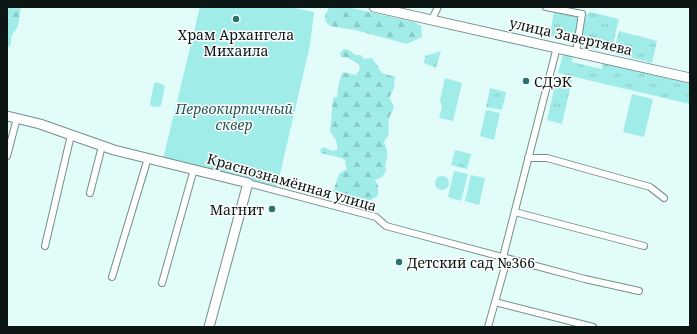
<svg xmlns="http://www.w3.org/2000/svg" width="697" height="334" font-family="'Noto Serif',serif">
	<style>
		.grass { fill: url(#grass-tufts) }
		.forest { fill: url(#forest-firs) }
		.park { fill: #a0ece8 }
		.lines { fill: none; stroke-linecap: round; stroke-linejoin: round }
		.street-casing { stroke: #768e8c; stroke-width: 8 }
		.secondary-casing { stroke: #768e8c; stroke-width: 11 }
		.street { stroke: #fff; stroke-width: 6 }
		.secondary { stroke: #fff; stroke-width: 9 }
		.poi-dot { fill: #28726f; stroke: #fff; stroke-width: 1.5 }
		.labels { text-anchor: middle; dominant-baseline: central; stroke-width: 3; stroke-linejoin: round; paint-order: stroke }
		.poi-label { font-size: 14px; fill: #0c1615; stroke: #fff; text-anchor: start }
		.street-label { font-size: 14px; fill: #0c1615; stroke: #fff }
		.park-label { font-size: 14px; font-style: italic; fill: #265856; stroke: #fff }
	</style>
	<defs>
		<pattern id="grass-tufts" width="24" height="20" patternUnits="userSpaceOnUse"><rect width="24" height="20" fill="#a0ece8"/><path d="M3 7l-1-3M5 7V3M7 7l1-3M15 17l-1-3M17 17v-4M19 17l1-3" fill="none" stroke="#89cac6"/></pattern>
		<pattern id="forest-firs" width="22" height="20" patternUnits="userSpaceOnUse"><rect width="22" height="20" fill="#a0ece8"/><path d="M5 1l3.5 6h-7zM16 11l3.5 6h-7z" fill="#89cac6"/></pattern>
	</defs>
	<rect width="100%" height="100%" fill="#e2fcfa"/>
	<g class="grass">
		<path d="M 554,11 L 581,16 L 576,40 L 550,36 Z"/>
		<path d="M 590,12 L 619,19 L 611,52 L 591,48 L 580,41 L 586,15 Z"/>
		<path d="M 619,31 L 657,41 L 652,63 L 613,53 Z"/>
		<path d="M 441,51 L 436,68 L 424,63 L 425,56 Z"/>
		<path d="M 563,54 L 573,56 L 572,62 L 602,69 L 603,62 L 690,82 L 690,104 L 558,73 Z"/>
		<path d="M 557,76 L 572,80 L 562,124 L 547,120 Z"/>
		<path d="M 490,88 L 506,92 L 502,110 L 486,107 Z"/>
		<path d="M 455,150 L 471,154 L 467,169 L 451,165 Z"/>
	</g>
	<g class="forest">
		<path d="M 7,7 L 21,7 L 18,26 L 11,37 L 11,45 L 7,48 Z"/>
		<path d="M 329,7 L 347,7 L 414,22 L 421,26 L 422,37 L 407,44 L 355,30 L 330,26 L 326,22 L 325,16 Z"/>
		<path d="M 344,49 L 349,50 L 355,55 L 361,55 L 364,59 L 372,58 L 382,73 L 395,77 L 394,88 L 389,98 C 399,110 390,110 389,120 C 387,131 392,131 384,142 C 385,145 387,148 387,151 C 388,159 384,164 386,171 L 382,177 L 375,180 L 378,186 L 378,196 L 367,202 L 362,201 L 358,197 L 333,192 L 339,174 L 347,169 L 345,164 L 346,161 C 341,156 329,156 321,153 L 320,150 L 323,147 L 333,151 L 338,149 L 336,140 L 330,132 L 333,98 L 337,97 L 339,82 L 343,72 L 356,75 L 360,69 L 359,64 L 346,57 L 341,57 L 340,53 Z"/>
	</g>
	<g class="park">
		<path d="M 200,7 L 290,7 L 314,12 L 310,45 L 277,187 L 163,159 Z"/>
		<path d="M 445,78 L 462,83 L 453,121 L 439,118 L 442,107 L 440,100 Z"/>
		<path d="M 156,82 L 165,86 L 161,106 L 158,107 L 151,106 L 150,103 L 154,84 Z"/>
		<path d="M 632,94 L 653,99 L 644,137 L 623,132 Z"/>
		<path d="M 486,110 L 500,113 L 494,140 L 480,136 Z"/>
		<path d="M 454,171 L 468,174 L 461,201 L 448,197 Z"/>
		<path d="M 471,175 L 485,178 L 479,205 L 465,201 Z"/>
		<circle cx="442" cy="183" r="7"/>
	</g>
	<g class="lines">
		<g class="street-casing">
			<g id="street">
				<path d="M 546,7 L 582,14 L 576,52"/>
				<path d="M 432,19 L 438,7"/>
				<path d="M 7,156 L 17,118"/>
				<path d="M 528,158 L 547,158 L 650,187 L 664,198"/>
				<path d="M 248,183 L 376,217 L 386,226 L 585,279 L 639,291"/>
				<path d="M 90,193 L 102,146"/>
				<path d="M 515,212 L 644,246"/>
				<path d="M 45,246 L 71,135"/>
				<path d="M 112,277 L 148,158"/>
				<path d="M 162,283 L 194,169"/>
				<path d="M 495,302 L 593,327"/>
				<path d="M 488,327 L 504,270 L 503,257 L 557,47"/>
			</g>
		</g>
		<g class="secondary-casing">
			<g id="secondary">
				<path d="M 374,7 L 690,78"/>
				<path d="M 7,116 L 40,124 L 114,150 L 248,183 L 209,327"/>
			</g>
		</g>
		<use href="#street" class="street"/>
		<use href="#secondary" class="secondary"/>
	</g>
	<g class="poi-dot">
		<circle cx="236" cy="19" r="4"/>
		<circle cx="526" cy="81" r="4"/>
		<circle cx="272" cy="209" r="4"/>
		<circle cx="399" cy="262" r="4"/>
	</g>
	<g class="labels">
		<g class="poi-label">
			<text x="236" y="34" text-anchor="middle">Храм Архангела<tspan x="236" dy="16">Михаила</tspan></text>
			<text x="534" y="81">СДЭК</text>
			<text x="264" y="209" text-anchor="end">Магнит</text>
			<text x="407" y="262">Детский сад №366</text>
		</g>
		<g class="street-label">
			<text transform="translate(571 36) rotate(13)">улица Завертяева</text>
			<text transform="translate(292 182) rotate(16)">Краснознамённая улица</text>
		</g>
		<g class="park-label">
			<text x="234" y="108">Первокирпичный<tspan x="234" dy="16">сквер</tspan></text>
		</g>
	</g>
	<rect width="697" height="334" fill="none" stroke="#0c1615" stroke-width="16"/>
</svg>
